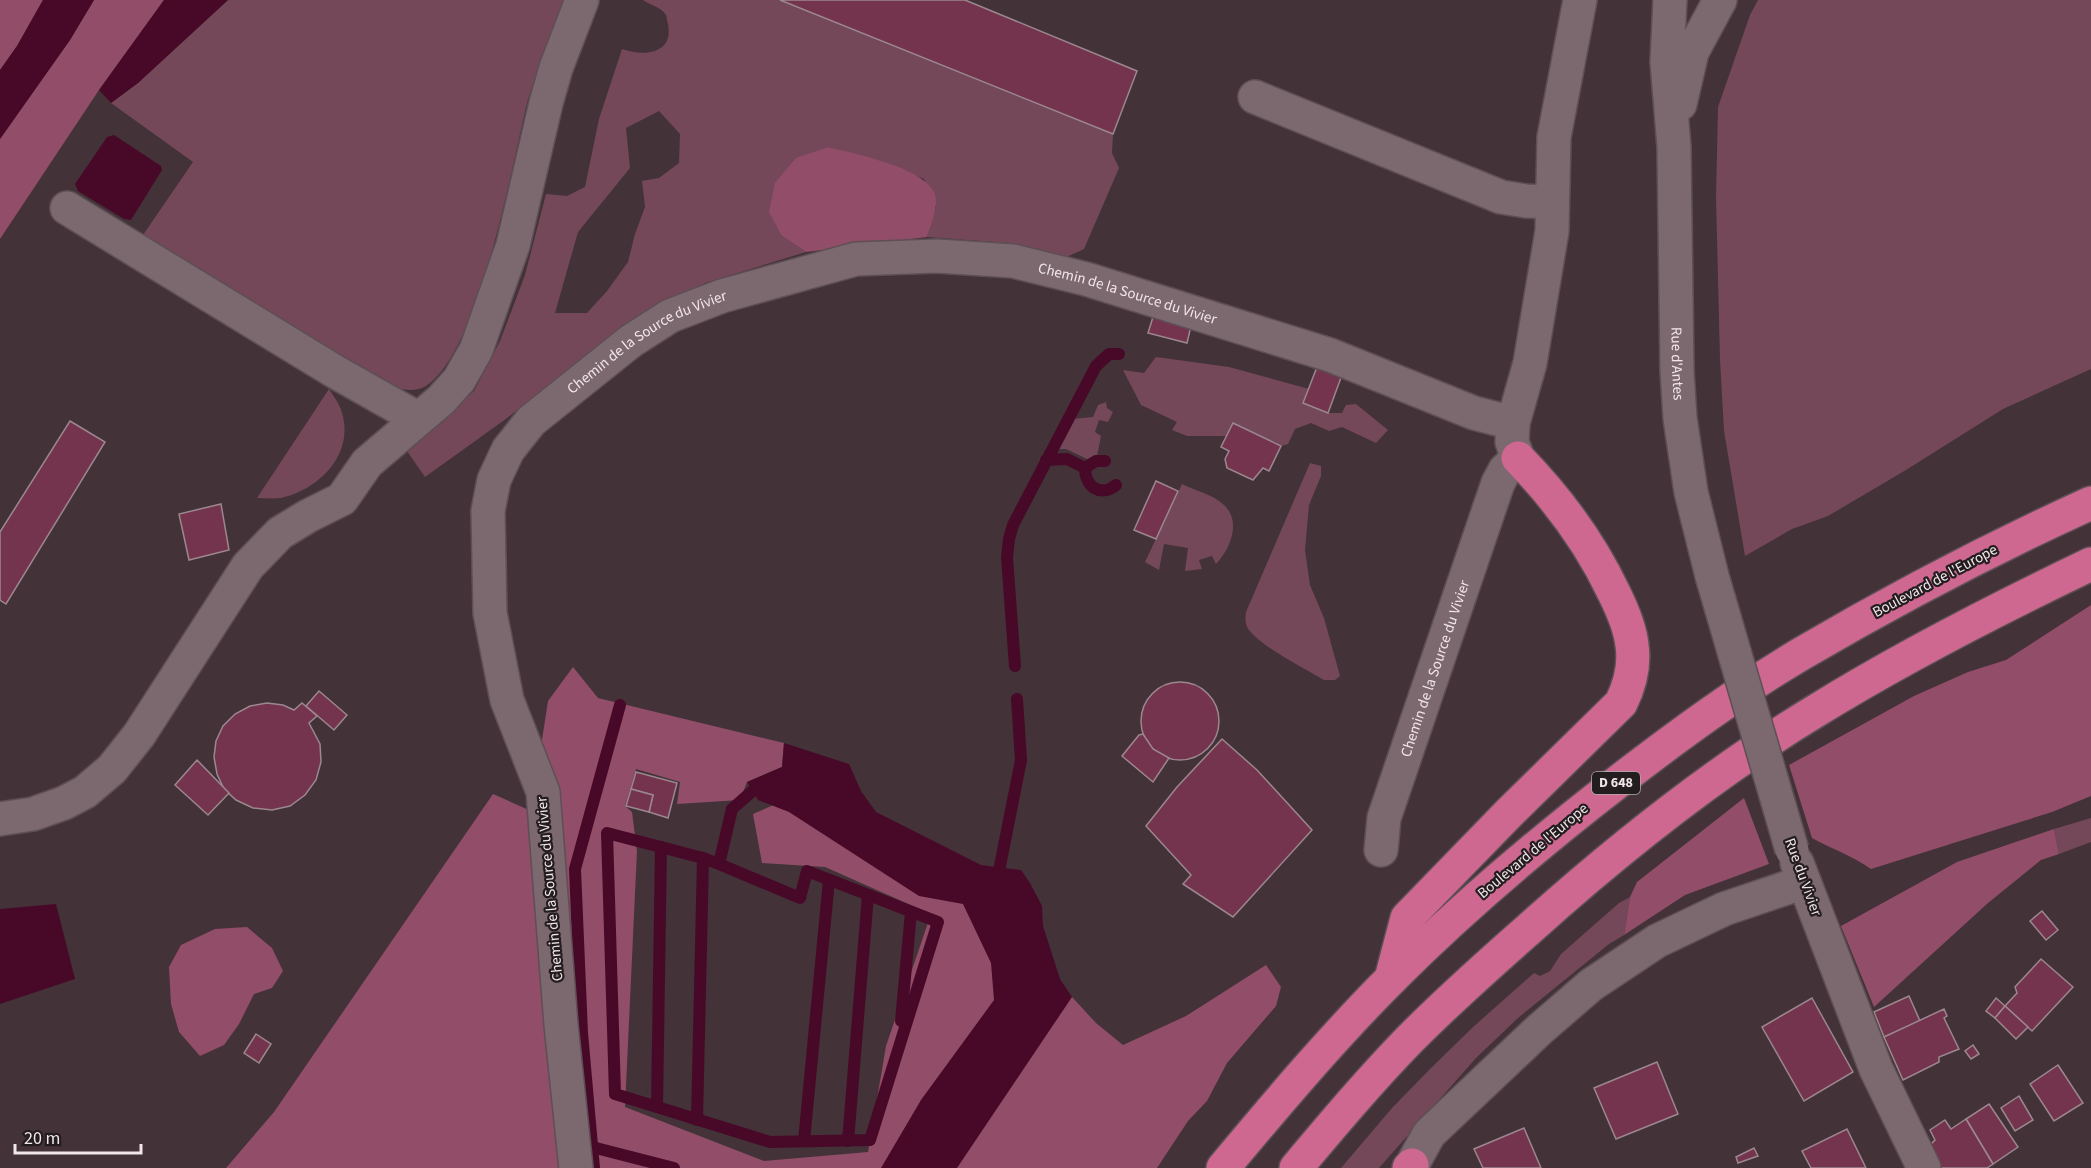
<svg xmlns="http://www.w3.org/2000/svg" width="2091" height="1168" font-family="'Source Sans 3',sans-serif">
	<style>
		.green { fill: #744858; fill-rule: evenodd }
		.forest { fill: #924e68 }
		.water { fill: #480928 }
		.lines { fill: none; stroke-linecap: round; stroke-linejoin: round }
		.stream { stroke: #480928; stroke-width: 12 }
		.building { fill: #75344e; stroke: #9b878e; stroke-width: 1.5 }
		.minor-casing { stroke: #5d4f54; stroke-width: 36 }
		.highway-casing { stroke: #5d4f54; stroke-width: 36 }
		.minor { stroke: #7c686f; stroke-width: 33 }
		.highway { stroke: #ce6890; stroke-width: 33 }
		.minor-bridge-casing { stroke: #5d4f54; stroke-width: 36; stroke-linecap: butt }
		.minor-bridge { stroke: #7c686f; stroke-width: 33 }
		.labels { text-anchor: middle; dominant-baseline: central; stroke-width: 4.5; stroke-linejoin: round; paint-order: stroke }
		.shield { fill: #241d1f; stroke: #b4aaad; stroke-width: 1.5 }
		.shield-label { font-size: 14px; font-weight: bold; fill: #f1e6ea }
		.street-label { font-size: 15px; fill: #f1e6ea; stroke: #241d1f }
	</style>
	<rect width="100%" height="100%" fill="#433238"/>
	<g class="green">
		<path d="M 228,0 L 565,0 C 556,19 550,40 542,60 C 537,74 531,88 527,103 C 512,166 479,352 426,386 C 413,394 395,388 382,383 L 143,235 L 193,162 L 111,103 L 138,83 Z"/>
		<path d="M 643,0 L 780,0 L 1113,134 L 1112,153 L 1119,168 L 1084,249 L 1062,259 L 994,242 L 927,237 L 936,207 L 924,179 L 883,162 L 829,147 L 782,236 L 806,252 L 705,283 L 664,305 L 575,366 L 503,421 L 425,477 L 407,451 L 474,391 L 500,341 L 525,275 L 546,194 L 567,196 L 585,187 L 599,119 L 622,49 C 644,57 674,54 668,24 C 667,21 667,18 666,15 C 661,7 648,4 643,0 ZM 659,111 L 680,134 L 679,163 L 659,178 L 642,181 L 645,207 L 635,234 L 628,262 L 607,291 L 587,313 L 555,313 L 578,232 L 630,168 L 626,128 Z"/>
		<path d="M 1758,0 L 2091,0 L 2091,369 L 2003,409 L 1906,470 L 1828,516 L 1792,529 L 1745,556 L 1724,431 L 1720,360 L 1716,197 L 1718,107 L 1750,15 Z"/>
		<path d="M 1156,357 L 1229,367 L 1309,389 L 1304,403 L 1328,413 L 1342,413 L 1346,405 L 1356,404 L 1388,430 L 1376,443 L 1342,427 L 1329,431 L 1311,423 L 1295,429 L 1288,444 L 1281,446 L 1233,423 L 1227,436 L 1187,436 L 1172,430 L 1177,422 L 1141,405 L 1123,370 L 1144,373 Z"/>
		<path d="M 329,389 C 332,394 336,399 339,405 C 359,449 322,489 281,498 C 273,499 265,498 257,498 Z"/>
		<path d="M 1106,402 L 1107,408 L 1113,412 L 1108,422 L 1099,420 L 1095,432 L 1101,436 L 1097,456 L 1087,459 L 1066,449 L 1056,449 L 1072,419 L 1093,417 L 1098,405 Z"/>
		<path d="M 1310,463 L 1321,466 L 1321,476 L 1309,505 L 1305,550 L 1310,585 L 1324,618 L 1340,676 L 1335,680 L 1324,680 C 1305,669 1262,647 1249,630 C 1245,625 1245,619 1246,612 Z"/>
		<path d="M 1182,484 C 1194,490 1214,495 1224,505 C 1242,522 1230,549 1216,564 L 1212,556 L 1199,560 L 1202,569 L 1185,571 L 1188,548 L 1164,544 L 1159,570 L 1145,562 Z"/>
		<path d="M 2091,818 L 2091,842 L 2059,854 L 2054,829 Z"/>
		<path d="M 1630,897 L 1624,935 L 1609,944 L 1518,1018 L 1476,1058 L 1379,1168 L 1341,1168 L 1392,1108 L 1430,1069 L 1472,1028 L 1534,973 L 1540,976 L 1550,971 L 1561,954 L 1619,903 Z"/>
	</g>
	<g class="forest">
		<path d="M 0,0 L 43,0 L 17,46 L 0,70 Z"/>
		<path d="M 94,0 L 164,0 L 99,90 L 0,239 L 0,139 L 70,40 Z"/>
		<path d="M 829,147 C 855,154 922,167 934,192 C 940,205 931,224 927,237 L 806,252 L 782,236 L 769,212 L 775,183 L 796,158 Z"/>
		<path d="M 2091,605 L 2091,796 L 2052,812 L 1871,869 C 1853,856 1832,849 1812,838 L 1789,765 L 1914,696 L 1968,672 L 2006,660 Z"/>
		<path d="M 573,667 L 598,698 L 784,743 L 782,767 L 747,782 L 740,800 L 677,804 L 680,782 L 636,769 L 625,806 L 632,812 L 637,851 L 625,1107 L 764,1161 L 868,1152 L 886,1046 L 931,914 L 825,867 L 762,863 L 753,814 L 818,786 L 932,862 L 1036,992 L 1072,997 L 1096,1023 L 1123,1045 L 1186,1016 L 1266,965 L 1281,987 L 1276,1006 L 1227,1063 L 1207,1101 L 1188,1121 L 1157,1168 L 226,1168 L 274,1112 L 493,794 L 531,811 L 548,701 Z"/>
		<path d="M 1744,798 L 1769,864 L 1685,895 L 1624,935 L 1630,897 L 1637,882 Z"/>
		<path d="M 2054,829 L 2059,854 L 2041,860 L 1988,903 L 1874,1007 L 1841,926 L 1957,862 Z"/>
		<path d="M 247,927 L 272,948 L 283,971 L 272,988 L 254,994 L 239,1024 L 224,1045 L 200,1056 L 179,1032 L 171,1004 L 169,967 L 181,945 L 215,929 Z"/>
	</g>
	<g class="water">
		<path d="M 43,0 L 94,0 L 70,40 L 0,139 L 0,70 L 17,46 Z"/>
		<path d="M 164,0 L 228,0 L 138,83 L 111,103 L 99,90 Z"/>
		<path d="M 114,135 L 161,166 L 162,170 L 131,220 L 124,219 L 78,191 L 75,184 L 107,137 Z"/>
		<path d="M 784,743 L 849,764 L 861,791 L 876,812 L 981,865 L 1021,870 L 1030,883 L 1042,906 L 1043,926 L 1060,979 L 1072,997 L 957,1168 L 881,1168 L 921,1100 L 994,1000 L 991,963 L 963,904 L 919,896 L 789,812 L 758,800 L 747,782 L 782,767 Z"/>
		<path d="M 56,904 L 75,979 L 0,1004 L 0,909 Z"/>
	</g>
	<g class="lines">
		<g class="stream">
			<path d="M 1046,460 L 1067,459 L 1085,468 L 1096,461 L 1105,461"/>
			<path d="M 1085,468 C 1085,486 1100,498 1116,485"/>
			<path d="M 1015,666 L 1007,557 L 1009,539 L 1013,525 L 1096,366 L 1109,354 L 1119,354"/>
			<path d="M 719,864 L 800,898 L 807,871 L 938,922 L 870,1140 L 770,1142 L 615,1094 L 607,833 L 703,858 L 719,864 L 732,809 L 757,787 L 767,784"/>
			<path d="M 997,881 L 1021,760 L 1017,699"/>
			<path d="M 901,1021 L 911,912"/>
			<path d="M 657,1107 L 661,847"/>
			<path d="M 697,1120 L 703,858"/>
			<path d="M 804,1141 L 829,880"/>
			<path d="M 848,1141 L 868,895"/>
			<path d="M 592,1147 L 674,1168"/>
			<path d="M 594,1168 L 582,1033 L 575,869 L 620,705"/>
		</g>
	</g>
	<g class="building">
		<path d="M 780,0 L 965,0 L 1137,71 L 1113,134 Z"/>
		<path d="M 1153,317 L 1191,326 L 1187,343 L 1148,333 Z"/>
		<path d="M 1317,367 L 1342,375 L 1328,413 L 1303,403 Z"/>
		<path d="M 70,421 L 105,442 L 6,604 L 0,600 L 0,532 Z"/>
		<path d="M 1233,423 L 1281,446 L 1269,471 L 1263,468 L 1253,480 L 1227,468 L 1225,459 L 1229,451 L 1221,447 Z"/>
		<path d="M 1156,481 L 1178,491 L 1156,539 L 1134,530 Z"/>
		<path d="M 221,504 L 229,550 L 189,560 L 179,514 Z"/>
		<circle cx="1180" cy="721" r="39"/>
		<path d="M 319,691 L 347,715 L 334,730 L 306,706 Z"/>
		<path d="M 267,703 L 283,705 L 294,710 L 302,703 L 317,716 L 309,723 L 320,744 L 321,762 L 316,780 L 305,795 L 290,806 L 272,810 L 253,808 L 236,800 L 224,789 L 217,774 L 214,757 L 216,741 L 223,726 L 235,714 L 250,706 Z"/>
		<path d="M 1143,734 L 1153,749 L 1169,758 L 1153,782 L 1122,756 L 1139,735 Z"/>
		<path d="M 1222,739 L 1257,770 L 1312,830 L 1233,917 L 1183,884 L 1191,875 L 1146,826 L 1177,787 Z"/>
		<path d="M 197,760 L 229,793 L 208,815 L 175,785 Z"/>
		<path d="M 636,772 L 677,783 L 668,818 L 649,812 L 653,795 L 631,789 Z"/>
		<path d="M 631,789 L 653,795 L 649,812 L 626,806 Z"/>
		<path d="M 2042,911 L 2058,930 L 2046,940 L 2030,921 Z"/>
		<path d="M 2041,959 L 2073,987 L 2032,1031 L 2005,1006 L 2017,993 L 2015,987 Z"/>
		<path d="M 1909,996 L 1920,1021 L 1884,1037 L 1874,1012 Z"/>
		<path d="M 1812,998 L 1853,1072 L 1804,1101 L 1762,1027 Z"/>
		<path d="M 1996,998 L 2005,1006 L 1995,1018 L 1986,1011 Z"/>
		<path d="M 2005,1006 L 2028,1027 L 2016,1039 L 1995,1018 Z"/>
		<path d="M 1944,1009 L 1947,1016 L 1944,1018 L 1959,1049 L 1939,1057 L 1939,1062 L 1903,1080 L 1884,1037 Z"/>
		<path d="M 256,1034 L 271,1044 L 259,1063 L 244,1053 Z"/>
		<path d="M 1973,1045 L 1979,1054 L 1971,1059 L 1965,1051 Z"/>
		<path d="M 1657,1062 L 1678,1114 L 1616,1139 L 1594,1088 Z"/>
		<path d="M 2058,1065 L 2083,1103 L 2054,1121 L 2030,1084 Z"/>
		<path d="M 2019,1096 L 2033,1120 L 2015,1131 L 2001,1108 Z"/>
		<path d="M 1989,1104 L 2018,1147 L 1993,1164 L 1966,1119 Z"/>
		<path d="M 1966,1119 L 1993,1164 L 1987,1168 L 1941,1168 L 1930,1145 L 1935,1140 L 1930,1130 L 1945,1120 L 1951,1129 Z"/>
		<path d="M 1524,1128 L 1541,1168 L 1483,1168 L 1474,1149 Z"/>
		<path d="M 1847,1129 L 1866,1168 L 1811,1168 L 1802,1151 Z"/>
		<path d="M 1754,1148 L 1758,1156 L 1738,1163 L 1736,1157 Z"/>
	</g>
	<g class="lines">
		<g class="minor-casing">
			<g id="minor">
				<path id="s1" d="M 1670,0 L 1667,62 L 1674,147 L 1677,371 L 1680,418 L 1691,492 L 1712,576"/>
				<path d="M 1255,97 L 1501,197 L 1526,201 L 1551,202"/>
				<path d="M 1680,104 L 1692,52 L 1720,0"/>
				<path d="M 67,208 L 334,371 L 417,418"/>
				<path d="M 0,819 L 33,814 L 64,803 L 85,792 L 112,769 L 139,735 L 248,566 L 280,533 L 308,516 L 342,499 L 367,463 L 441,400 L 459,380 L 476,350 L 513,245 L 546,103 L 556,68 L 582,0"/>
				<path id="s2" d="M 1381,850 L 1384,818 L 1498,483 L 1505,470 L 1518,458 L 1512,442 L 1513,423 L 1530,363 L 1552,231 L 1554,137 L 1580,0"/>
				<path d="M 1797,863 L 1876,1069 L 1924,1168"/>
				<path id="s3" d="M 576,1168 L 561,1025 L 543,792 L 507,700 L 490,613 L 488,511 L 494,480 L 508,450 L 531,421 L 631,341 L 670,316 L 722,296 L 856,259 L 937,256 L 1013,261 L 1086,279 L 1330,355 L 1474,413 L 1513,423"/>
				<path d="M 1413,1168 L 1412,1165 L 1429,1134 L 1539,1030 L 1591,985 L 1657,941 L 1724,909 L 1804,882"/>
			</g>
		</g>
		<g class="highway-casing">
			<g id="highway">
				<path d="M 1391,979 L 1407,918 L 1509,813 L 1621,703 C 1630,685 1635,666 1632,645 C 1630,627 1622,609 1614,593 C 1590,542 1557,498 1518,458"/>
				<path d="M 1223,1168 C 1278,1102 1333,1037 1393,977 C 1463,907 1540,842 1619,781 C 1677,736 1737,692 1801,654 C 1895,599 1992,548 2091,503"/>
				<path d="M 1296,1168 C 1333,1124 1370,1080 1410,1039 C 1448,1001 1488,965 1529,929 C 1618,849 1712,774 1814,712 C 1903,657 1997,609 2091,564"/>
				<path d="M 1409,1168 L 1412,1165"/>
			</g>
		</g>
		<use href="#minor" class="minor"/>
		<use href="#highway" class="highway"/>
		<g class="minor-bridge-casing">
			<path id="minor-bridge" d="M 1712,576 L 1792,850"/>
		</g>
		<use href="#minor-bridge" class="minor-bridge"/>
	</g>
	<g class="labels">
		<rect class="shield" x="1592" y="772" width="48" height="22" rx="4.5"/>
		<g class="shield-label">
			<text x="1616" y="783">D 648</text>
		</g>
		<g class="street-label">
			<text stroke="none"><textPath href="#s3" startOffset="1414">Chemin de la Source du Vivier</textPath></text>
			<text stroke="none"><textPath href="#s3" startOffset="910">Chemin de la Source du Vivier</textPath></text>
			<text stroke="none"><textPath href="#s1" startOffset="364">Rue d'Antes</textPath></text>
			<text transform="translate(1935 581) rotate(-28)">Boulevard de l'Europe</text>
			<text stroke="none"><textPath href="#s2" startOffset="190">Chemin de la Source du Vivier</textPath></text>
			<text transform="translate(1533 851) rotate(-40)">Boulevard de l'Europe</text>
			<text transform="translate(1803 877) rotate(70)">Rue du Vivier</text>
			<text transform="translate(550 889) rotate(-95)">Chemin de la Source du Vivier</text>
		</g>
	</g>
	<path d="M15 1144v9h126v-9" fill="none" stroke="#f1e6ea" stroke-width="3"/>
	<text x="24" y="1144" font-size="18" fill="#f1e6ea" stroke="#241d1f" stroke-width="4.5" paint-order="stroke">20 m</text>
</svg>
